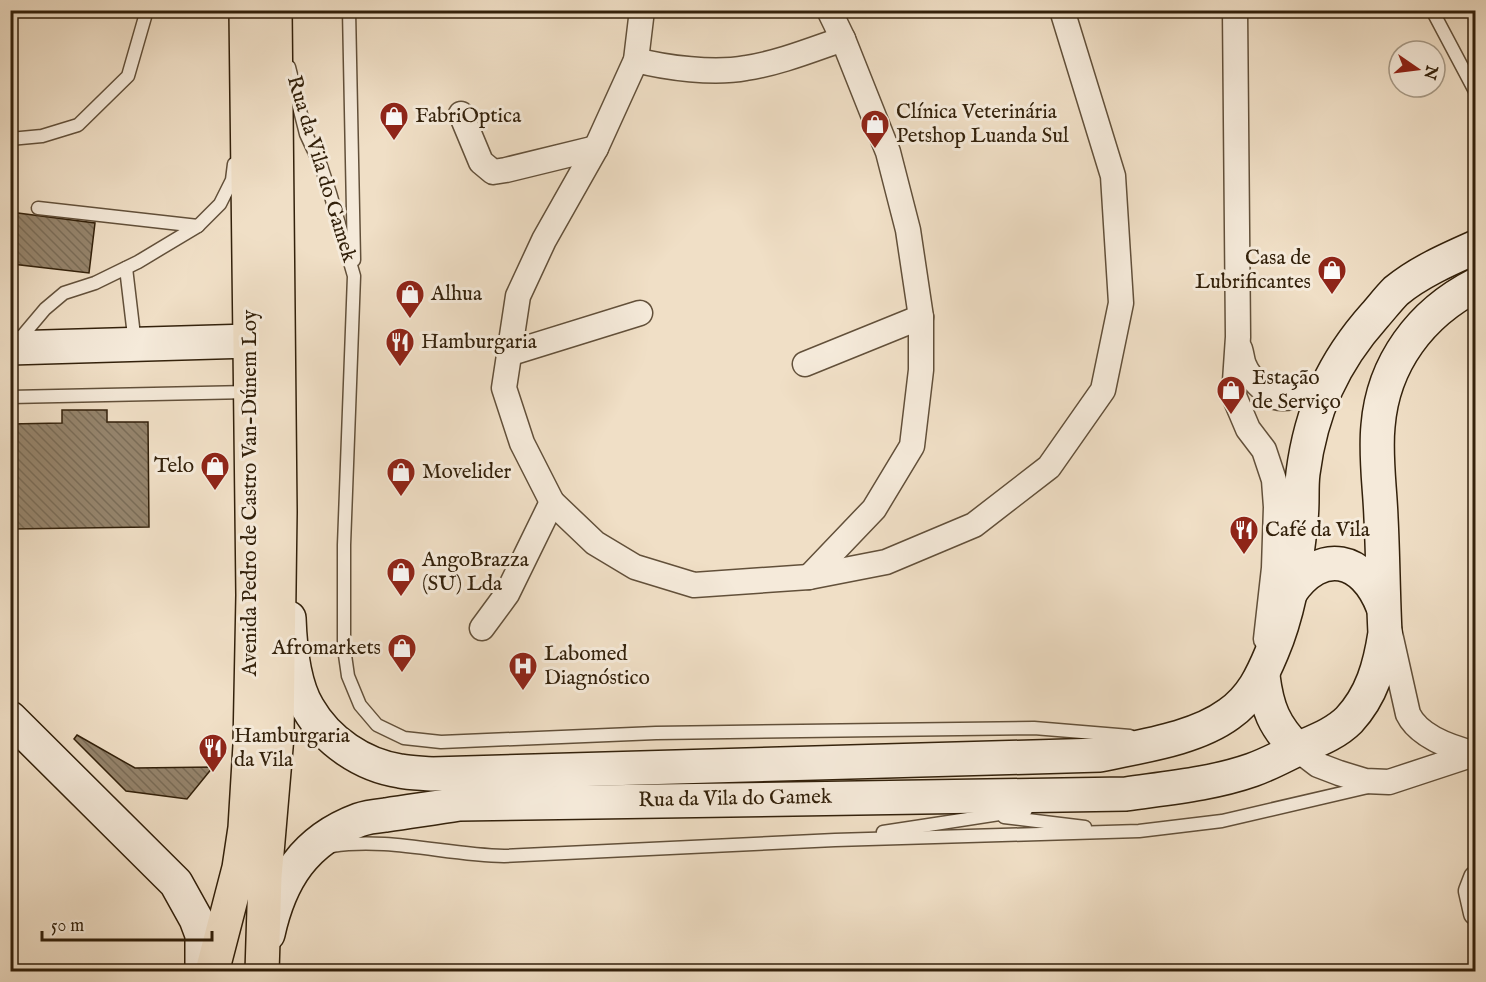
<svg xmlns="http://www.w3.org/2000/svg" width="1486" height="982" font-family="'IM FELL English',serif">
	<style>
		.building { fill: url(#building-back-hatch); stroke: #33210b; stroke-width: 1.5 }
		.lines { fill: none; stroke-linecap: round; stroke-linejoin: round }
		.lane-casing { stroke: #62503a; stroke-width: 15 }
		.street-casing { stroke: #62503a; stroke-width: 27 }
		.secondary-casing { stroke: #33210b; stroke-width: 36 }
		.highway-casing { stroke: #33210b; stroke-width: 36 }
		.lane { stroke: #f5eada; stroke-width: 12 }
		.street { stroke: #f5eada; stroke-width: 24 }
		.secondary { stroke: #f5eada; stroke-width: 33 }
		.highway { stroke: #f0dfc6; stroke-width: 33 }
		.labels { text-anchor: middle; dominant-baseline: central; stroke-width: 6; stroke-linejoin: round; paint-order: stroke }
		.poi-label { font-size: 21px; fill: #33210b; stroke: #f5eada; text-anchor: start }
		.street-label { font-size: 21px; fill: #33210b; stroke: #f5eada }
	</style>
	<defs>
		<pattern id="building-back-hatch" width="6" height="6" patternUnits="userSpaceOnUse" patternTransform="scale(1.5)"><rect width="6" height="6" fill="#95846c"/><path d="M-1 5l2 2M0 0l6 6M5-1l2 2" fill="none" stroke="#7a6c57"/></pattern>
	</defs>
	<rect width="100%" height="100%" fill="#f0dfc6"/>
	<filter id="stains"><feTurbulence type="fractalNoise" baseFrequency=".00333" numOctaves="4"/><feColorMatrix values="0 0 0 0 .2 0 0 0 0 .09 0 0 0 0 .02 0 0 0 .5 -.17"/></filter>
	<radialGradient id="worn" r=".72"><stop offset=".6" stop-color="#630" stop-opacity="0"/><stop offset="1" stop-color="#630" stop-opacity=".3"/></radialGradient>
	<g class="building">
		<path d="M 10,212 L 95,223 L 89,273 L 12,264 Z"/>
		<path d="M 62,410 L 107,410 L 107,422 L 148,422 L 149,527 L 10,529 L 10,424 L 62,423 Z"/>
		<path d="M 77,735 L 135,768 L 213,767 L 187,799 L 126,791 L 74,739 Z"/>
	</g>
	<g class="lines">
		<g class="lane-casing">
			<g id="lane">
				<path d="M 349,10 L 354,260"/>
				<path d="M 1432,10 L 1476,93"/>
				<path d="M 289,67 L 306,134 L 321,166 L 330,193 L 354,276 L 344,545 L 344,648 L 348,676 L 360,705 L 377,725 L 404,738 L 441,742 L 656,733 L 1034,728 L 1130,736"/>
				<path d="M 10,139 L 42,136 L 78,125 L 128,76 L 147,10"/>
				<path d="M 38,208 L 198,226"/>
				<path d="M 126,268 L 135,344"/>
				<path d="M 18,341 L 45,309 L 64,293 L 95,283 L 138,262 L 198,226 L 220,204 L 232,180 L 234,164"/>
				<path d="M 10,397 L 249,392"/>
				<path d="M 1004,817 L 1085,827"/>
				<path d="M 883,832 L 1026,810"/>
				<path d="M 332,846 C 388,837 447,855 504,856 L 835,840 L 1139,831 L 1222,821 L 1368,787"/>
			</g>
		</g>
		<g class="street-casing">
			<g id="street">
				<path d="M 642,10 L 636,60 L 596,148 L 544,240 L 518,296 L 504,388 L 522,443 L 552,502 L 595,543 L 635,567 L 694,585 L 809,577 L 886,562 L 974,525 L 1049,467 L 1103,390 L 1121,303 L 1113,176 L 1062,10"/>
				<path d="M 1235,10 L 1238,337 L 1234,396 L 1248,429 L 1264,450 L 1274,480 L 1276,507 L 1274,568 L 1266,639"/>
				<path d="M 636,60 C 666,68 714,74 746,68 C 779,63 811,50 843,39"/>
				<path d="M 461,114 L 481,162 L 493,172 L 506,170 L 596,148"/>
				<path d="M 1240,349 C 1242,355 1242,362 1245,367 C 1248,375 1267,395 1275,397 C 1293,402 1315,388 1329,379"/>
				<path d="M 511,353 L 640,313"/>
				<path d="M 805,364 L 921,317"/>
				<path d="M 809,577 L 874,509 L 912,446 L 921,370 L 921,317 L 908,230 L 888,152 L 843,39 L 829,10"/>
				<path d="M 482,628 L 507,594 L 552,502"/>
				<path d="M 1389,629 L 1408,714 C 1419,737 1452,748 1476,754"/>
				<path d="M 1297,749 L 1318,765 L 1339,773 L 1365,781 L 1389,782 L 1474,754"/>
				<path d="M 1476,878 L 1471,891 L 1476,913"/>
			</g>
		</g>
		<g class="secondary-casing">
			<g id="secondary">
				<path d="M 10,348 L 250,341"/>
				<path d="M 1290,593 C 1321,547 1364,557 1383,607"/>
				<path d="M 289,618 C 290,647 293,683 308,708 C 327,741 362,765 400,771 C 410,773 421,773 432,774 L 1100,755 C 1141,746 1195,739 1229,714 C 1252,698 1262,676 1272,652 C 1290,610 1297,563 1301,519 C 1303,504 1301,488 1303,473 C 1311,411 1333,362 1375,315 C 1382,307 1389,298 1396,291 C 1419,272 1449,259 1476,247"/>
				<path d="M 1263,676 C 1267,708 1274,726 1297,749"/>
				<path d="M 10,718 L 176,883 L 196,919 L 202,935 L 202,972"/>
				<path d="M 268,934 C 280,879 305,840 359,820 C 367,817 377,816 386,815 C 411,811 435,808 459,804 L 1126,794 C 1168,788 1212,784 1252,770 C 1269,764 1285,755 1302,747 C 1318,740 1336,733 1349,720 C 1372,695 1380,666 1385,633 C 1383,595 1383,556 1381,518 C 1380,488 1375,456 1378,426 C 1383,363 1421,313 1476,285"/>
			</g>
		</g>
		<g class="highway-casing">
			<g id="highway">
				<path d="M 212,972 L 239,868 L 245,828 L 250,745 L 253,595 L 246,10"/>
				<path d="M 262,972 L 265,876 L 277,736 L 280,512 L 275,10"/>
			</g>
		</g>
		<use href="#lane" class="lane"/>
		<use href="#street" class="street"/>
		<use href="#secondary" class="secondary"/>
		<use href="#highway" class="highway"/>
	</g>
	<defs>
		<g id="shop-pin" transform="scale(1.5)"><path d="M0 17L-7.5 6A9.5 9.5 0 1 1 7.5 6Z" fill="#8f2418" stroke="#f5eada"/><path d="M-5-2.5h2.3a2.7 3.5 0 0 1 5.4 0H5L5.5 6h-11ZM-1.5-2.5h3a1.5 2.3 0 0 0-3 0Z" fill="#fff"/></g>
		<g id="restaurant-pin" transform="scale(1.5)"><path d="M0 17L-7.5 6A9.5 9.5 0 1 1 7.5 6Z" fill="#8f2418" stroke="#f5eada"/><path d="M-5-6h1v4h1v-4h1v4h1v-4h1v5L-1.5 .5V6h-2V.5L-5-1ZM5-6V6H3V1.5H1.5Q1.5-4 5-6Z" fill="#fff"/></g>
		<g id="hospital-pin" transform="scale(1.5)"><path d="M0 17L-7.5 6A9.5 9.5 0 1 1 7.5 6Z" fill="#8f2418" stroke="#f5eada"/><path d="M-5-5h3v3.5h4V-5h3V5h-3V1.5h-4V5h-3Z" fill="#fff"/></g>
	</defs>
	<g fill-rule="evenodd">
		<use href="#shop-pin" x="394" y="116"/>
		<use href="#shop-pin" x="875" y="124"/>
		<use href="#shop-pin" x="1332" y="270"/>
		<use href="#shop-pin" x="410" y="294"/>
		<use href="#restaurant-pin" x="400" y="342"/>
		<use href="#shop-pin" x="1231" y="390"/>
		<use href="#shop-pin" x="215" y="466"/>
		<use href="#shop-pin" x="401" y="472"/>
		<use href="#restaurant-pin" x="1244" y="530"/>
		<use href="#shop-pin" x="401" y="572"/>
		<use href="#shop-pin" x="402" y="648"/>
		<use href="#hospital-pin" x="523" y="666"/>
		<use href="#restaurant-pin" x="213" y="748"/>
	</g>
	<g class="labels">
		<g class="poi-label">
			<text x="896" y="112">Clínica Veterinária<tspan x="896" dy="24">Petshop Luanda Sul</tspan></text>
			<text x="415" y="116">FabriOptica</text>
			<text x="1311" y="258" text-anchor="end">Casa de<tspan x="1311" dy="24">Lubrificantes</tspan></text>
			<text x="431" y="294">Alhua</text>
			<text x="421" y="342">Hamburgaria</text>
			<text x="1252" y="378">Estação<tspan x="1252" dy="24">de Serviço</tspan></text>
			<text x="194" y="466" text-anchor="end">Telo</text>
			<text x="422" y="472">Movelider</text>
			<text x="1265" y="530">Café da Vila</text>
			<text x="422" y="560">AngoBrazza<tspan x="422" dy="24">(SU) Lda</tspan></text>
			<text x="381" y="648" text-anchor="end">Afromarkets</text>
			<text x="544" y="654">Labomed<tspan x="544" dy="24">Diagnóstico</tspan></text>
			<text x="234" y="736">Hamburgaria<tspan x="234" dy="24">da Vila</tspan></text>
		</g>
		<g class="street-label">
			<text transform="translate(321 169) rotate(73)">Rua da Vila do Gamek</text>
			<text transform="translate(250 493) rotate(-90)">Avenida Pedro de Castro Van-Dúnem Loy</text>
			<text transform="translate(735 799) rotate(-1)">Rua da Vila do Gamek</text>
		</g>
	</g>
	<rect width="1486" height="982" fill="none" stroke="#f0dfc6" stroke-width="36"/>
	<rect x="12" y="12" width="1462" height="958" fill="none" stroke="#33210b" stroke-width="3"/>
	<rect x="18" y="18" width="1450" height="946" fill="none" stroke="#33210b" stroke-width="1.5"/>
	<g transform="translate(1417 69) rotate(104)"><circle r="28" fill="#f5eada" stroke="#a79a87" stroke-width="1.5"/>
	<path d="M0-4.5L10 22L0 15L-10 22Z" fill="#8f2418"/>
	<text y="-9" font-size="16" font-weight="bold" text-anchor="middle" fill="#33210b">N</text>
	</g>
	<path d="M42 931v9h170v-9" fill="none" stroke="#33210b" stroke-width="3"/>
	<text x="51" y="931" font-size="18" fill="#33210b" stroke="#f5eada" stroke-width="4.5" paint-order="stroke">50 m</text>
	<rect width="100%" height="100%" filter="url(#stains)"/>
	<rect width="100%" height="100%" fill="url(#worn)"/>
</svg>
